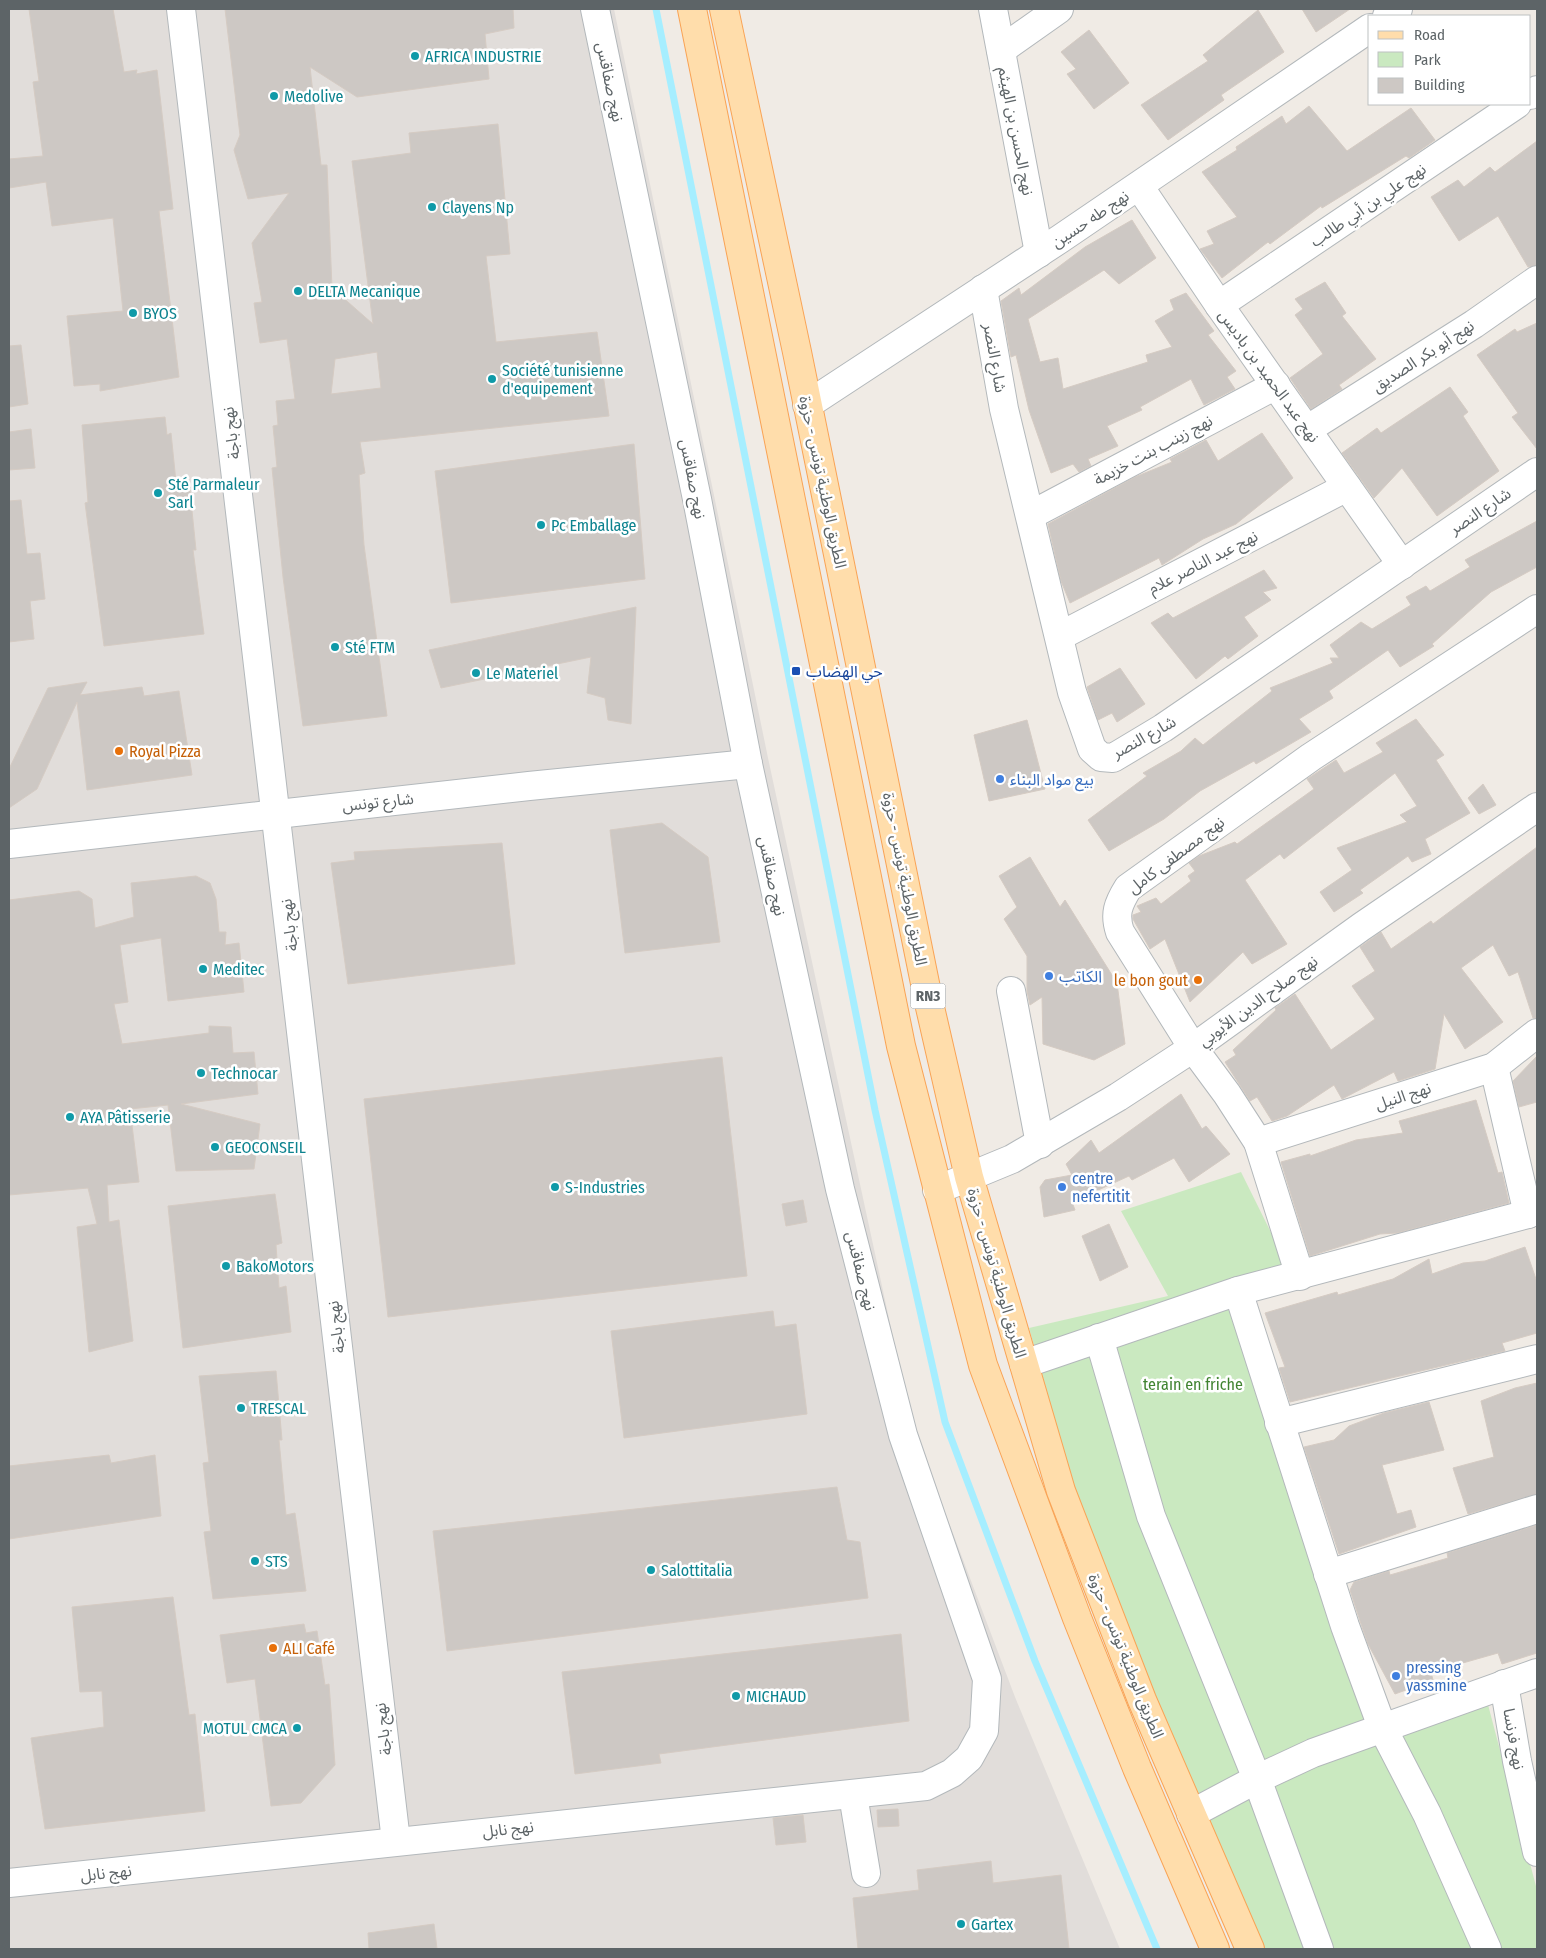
<svg xmlns="http://www.w3.org/2000/svg" width="1546" height="1958" font-family="'Fira Sans Condensed','Noto Sans Arabic',sans-serif">
	<style>
		.industrial { fill: #e1ddda }
		.green { fill: #cae9c0 }
		.lines { fill: none; stroke-linecap: round; stroke-linejoin: round }
		.stream { stroke: #a6eeff; stroke-width: 7 }
		.building { fill: #cdc8c4; stroke: #d5cbc3; fill-rule: evenodd }
		.minor-casing { stroke: #b3b8bb; stroke-width: 30 }
		.major-casing { stroke: #f9a355; stroke-width: 30 }
		.minor { stroke: #fff; stroke-width: 28 }
		.major { stroke: #ffddab; stroke-width: 28 }
		.culture-dot { fill: #0f9aa8; stroke: #fff; stroke-width: 2 }
		.transit-dot { fill: #1a4fb4; stroke: #fff; stroke-width: 2 }
		.food-dot { fill: #e8710a; stroke: #fff; stroke-width: 2 }
		.shop-dot { fill: #3f7fe0; stroke: #fff; stroke-width: 2 }
		.labels { text-anchor: middle; dominant-baseline: central; stroke-width: 5; stroke-linejoin: round; paint-order: stroke }
		.shield { fill: #fff; stroke: #8e9295; stroke-width: 1 }
		.shield-label { font-size: 15px; font-weight: bold; fill: #5d6467 }
		.culture-label { font-size: 16px; fill: #0d838f; stroke: #fff; text-anchor: start }
		.street-label { font-size: 16px; fill: #5d6467; stroke: #fff }
		.transit-label { font-size: 16px; fill: #164399; stroke: #fff; text-anchor: start }
		.food-label { font-size: 16px; fill: #c56008; stroke: #fff; text-anchor: start }
		.shop-label { font-size: 16px; fill: #366cbe; stroke: #fff; text-anchor: start }
		.park-label { font-size: 16px; fill: #408330; stroke: #fff }
	</style>
	<rect width="100%" height="100%" fill="#f0ebe5"/>
	<path class="industrial" d="M 9,9 L 614,9 L 768,758 L 912,1425 L 1015,1697 L 1120,1949 L 9,1949 Z"/>
	<path class="green" d="M 1241,1172 L 1297,1285 L 1256,1299 L 1301,1506 L 1387,1715 L 1482,1682 L 1537,1890 L 1537,1949 L 1255,1949 L 1076,1495 L 1029,1328 L 1168,1296 L 1121,1211 Z"/>
	<g class="lines">
		<path class="stream" d="M 656,9 L 875,1110 L 945,1422 L 1035,1661 L 1157,1949"/>
	</g>
	<g class="building">
		<path d="M 29,9 L 113,9 L 124,72 L 137,70 L 136,74 L 157,70 L 173,209 L 159,211 L 179,377 L 100,391 L 100,384 L 74,386 L 67,316 L 123,311 L 113,218 L 52,226 L 46,182 L 9,188 L 9,159 L 43,156 L 33,82 L 39,81 Z"/>
		<path d="M 225,9 L 513,9 L 514,28 L 485,34 L 489,79 L 357,97 L 310,67 L 321,165 L 327,165 L 332,288 L 373,324 L 352,161 L 411,153 L 409,133 L 498,124 L 510,254 L 486,256 L 496,342 L 597,332 L 609,416 L 360,442 L 365,473 L 359,475 L 364,545 L 387,716 L 303,726 L 283,577 L 272,468 L 277,467 L 273,426 L 278,425 L 276,401 L 295,399 L 287,339 L 260,343 L 254,303 L 262,302 L 252,243 L 289,193 L 248,199 L 234,150 L 240,135 ZM 377,352 L 381,388 L 331,394 L 335,359 Z"/>
		<path d="M 1302,9 L 1350,9 L 1316,32 Z"/>
		<path d="M 1258,10 L 1284,52 L 1221,95 L 1224,100 L 1168,140 L 1141,105 L 1208,61 L 1203,55 Z"/>
		<path d="M 1089,30 L 1129,83 L 1094,109 L 1067,74 L 1076,69 L 1061,52 Z"/>
		<path d="M 1309,106 L 1347,151 L 1411,108 L 1435,140 L 1409,158 L 1406,156 L 1322,208 L 1321,206 L 1270,244 L 1268,242 L 1222,278 L 1200,249 L 1214,244 L 1207,231 L 1237,217 L 1202,172 L 1237,150 L 1236,147 L 1282,116 L 1286,124 Z"/>
		<path d="M 1537,141 L 1537,265 L 1528,267 L 1498,216 L 1459,241 L 1431,197 L 1458,180 L 1464,187 L 1490,167 L 1495,172 Z"/>
		<path d="M 1132,220 L 1156,258 L 1119,284 L 1104,270 L 1028,319 L 1040,362 L 1058,358 L 1063,389 L 1148,362 L 1146,355 L 1172,347 L 1155,321 L 1174,310 L 1170,300 L 1186,293 L 1214,331 L 1208,335 L 1236,371 L 1227,377 L 1235,389 L 1204,405 L 1191,379 L 1140,407 L 1142,410 L 1107,426 L 1118,446 L 1088,459 L 1091,466 L 1079,472 L 1073,464 L 1051,473 L 1029,410 L 1016,355 L 1011,357 L 1001,301 L 1019,288 L 1021,295 L 1085,247 Z"/>
		<path d="M 1325,282 L 1346,313 L 1342,316 L 1376,359 L 1339,385 L 1342,389 L 1311,409 L 1290,378 L 1323,354 L 1295,315 L 1303,309 L 1295,299 Z"/>
		<path d="M 1537,323 L 1537,449 L 1512,417 L 1518,413 L 1477,355 L 1515,329 L 1517,332 Z"/>
		<path d="M 21,345 L 28,404 L 9,407 L 9,346 Z"/>
		<path d="M 1450,387 L 1468,412 L 1463,416 L 1499,471 L 1437,516 L 1402,468 L 1374,498 L 1342,453 L 1377,428 L 1381,433 Z"/>
		<path d="M 165,417 L 167,435 L 171,433 L 176,482 L 189,481 L 196,550 L 193,550 L 204,634 L 104,646 L 85,503 L 88,502 L 82,425 Z"/>
		<path d="M 31,429 L 35,468 L 9,470 L 9,432 Z"/>
		<path d="M 1262,433 L 1293,478 L 1236,524 L 1203,539 L 1162,565 L 1159,558 L 1070,603 L 1061,581 L 1048,524 L 1135,477 L 1172,462 L 1170,459 L 1206,440 L 1218,461 Z"/>
		<path d="M 634,444 L 645,579 L 451,603 L 435,471 Z"/>
		<path d="M 21,500 L 27,554 L 40,553 L 45,599 L 30,601 L 34,639 L 9,642 L 9,501 Z"/>
		<path d="M 1537,521 L 1537,567 L 1491,592 L 1432,644 L 1434,646 L 1400,667 L 1388,650 L 1329,691 L 1333,698 L 1299,719 L 1311,732 L 1256,764 L 1254,761 L 1200,791 L 1164,819 L 1109,851 L 1088,820 L 1147,776 L 1143,773 L 1181,751 L 1195,738 L 1203,745 L 1272,691 L 1270,688 L 1333,663 L 1330,658 L 1339,658 L 1330,645 L 1361,622 L 1372,629 L 1411,605 L 1406,597 L 1426,586 L 1430,591 L 1470,567 L 1465,560 Z"/>
		<path d="M 1264,570 L 1277,588 L 1263,592 L 1271,600 L 1244,617 L 1258,636 L 1228,659 L 1225,656 L 1196,679 L 1151,623 L 1168,613 L 1173,618 Z"/>
		<path d="M 636,607 L 631,724 L 608,720 L 605,698 L 587,693 L 591,657 L 441,688 L 429,650 Z"/>
		<path d="M 1120,668 L 1145,704 L 1117,722 L 1112,713 L 1098,720 L 1087,687 Z"/>
		<path d="M 87,682 L 80,695 L 142,687 L 144,696 L 179,691 L 192,775 L 87,790 L 77,702 L 37,789 L 9,808 L 9,769 L 48,688 Z"/>
		<path d="M 1416,719 L 1444,755 L 1436,760 L 1470,813 L 1425,839 L 1431,854 L 1412,862 L 1408,856 L 1360,890 L 1363,893 L 1334,912 L 1320,892 L 1352,870 L 1337,848 L 1407,822 L 1400,815 L 1417,806 L 1395,773 L 1284,859 L 1280,854 L 1245,880 L 1287,944 L 1252,964 L 1243,952 L 1190,1002 L 1165,939 L 1150,949 L 1133,919 L 1133,915 L 1141,912 L 1137,906 L 1156,898 L 1161,904 L 1191,881 L 1188,876 L 1195,871 L 1189,863 L 1199,856 L 1235,842 L 1237,844 L 1314,789 L 1307,779 L 1336,760 L 1344,773 L 1383,752 L 1376,743 Z"/>
		<path d="M 1027,720 L 1045,789 L 989,801 L 974,735 Z"/>
		<path d="M 1483,784 L 1496,805 L 1479,814 L 1468,798 Z"/>
		<path d="M 662,823 L 708,857 L 720,942 L 625,953 L 610,830 Z"/>
		<path d="M 502,843 L 515,964 L 348,984 L 331,863 L 355,860 L 354,852 Z"/>
		<path d="M 1537,847 L 1537,1018 L 1533,1018 L 1518,972 L 1509,976 L 1493,945 L 1461,968 L 1503,1022 L 1465,1049 L 1444,1014 L 1435,1069 L 1398,1081 L 1394,1072 L 1342,1099 L 1334,1085 L 1287,1116 L 1272,1121 L 1257,1097 L 1250,1101 L 1225,1062 L 1236,1055 L 1233,1050 L 1276,1010 L 1275,1008 L 1295,994 L 1331,1050 L 1375,1019 L 1352,986 L 1375,971 L 1360,947 L 1381,932 L 1391,949 L 1431,921 L 1433,924 Z"/>
		<path d="M 1030,857 L 1060,907 L 1065,900 L 1117,983 L 1125,1044 L 1094,1060 L 1043,1044 L 1042,997 L 1030,1005 L 1027,991 L 1027,956 L 1004,919 L 1017,907 L 999,876 Z"/>
		<path d="M 196,876 L 210,883 L 216,899 L 219,932 L 226,932 L 225,945 L 239,943 L 244,992 L 168,1001 L 161,938 L 120,945 L 128,1002 L 114,1004 L 122,1044 L 209,1033 L 209,1026 L 231,1027 L 233,1053 L 254,1052 L 258,1094 L 181,1104 L 260,1124 L 254,1169 L 176,1171 L 168,1105 L 130,1109 L 139,1182 L 107,1185 L 109,1222 L 119,1220 L 133,1341 L 89,1352 L 77,1227 L 97,1224 L 88,1188 L 9,1195 L 9,900 L 79,891 L 92,899 L 95,928 L 134,917 L 131,883 Z"/>
		<path d="M 1537,1056 L 1537,1102 L 1519,1107 L 1513,1081 Z"/>
		<path d="M 722,1057 L 747,1276 L 388,1317 L 364,1099 Z"/>
		<path d="M 1181,1094 L 1202,1129 L 1206,1126 L 1230,1154 L 1189,1182 L 1174,1158 L 1132,1180 L 1129,1176 L 1072,1202 L 1075,1210 L 1044,1217 L 1040,1187 L 1045,1180 L 1072,1175 L 1066,1164 L 1091,1140 L 1099,1153 Z"/>
		<path d="M 1476,1100 L 1498,1173 L 1502,1172 L 1509,1203 L 1397,1233 L 1380,1234 L 1310,1256 L 1281,1162 L 1310,1154 L 1310,1156 L 1356,1140 L 1403,1133 L 1399,1121 Z"/>
		<path d="M 275,1194 L 282,1243 L 276,1245 L 279,1288 L 286,1286 L 291,1332 L 183,1348 L 168,1206 Z"/>
		<path d="M 803,1200 L 807,1222 L 786,1226 L 782,1204 Z"/>
		<path d="M 1109,1224 L 1128,1267 L 1100,1281 L 1082,1236 Z"/>
		<path d="M 1525,1247 L 1537,1282 L 1537,1333 L 1502,1343 L 1505,1351 L 1290,1402 L 1279,1368 L 1285,1367 L 1265,1313 L 1337,1292 L 1338,1295 L 1393,1279 L 1429,1259 L 1432,1274 L 1463,1263 L 1485,1261 Z"/>
		<path d="M 773,1311 L 775,1327 L 796,1324 L 807,1414 L 624,1438 L 611,1331 Z"/>
		<path d="M 276,1371 L 282,1440 L 279,1440 L 286,1515 L 295,1513 L 306,1591 L 213,1599 L 204,1532 L 211,1531 L 203,1463 L 209,1462 L 199,1376 Z"/>
		<path d="M 1537,1383 L 1537,1494 L 1468,1514 L 1453,1468 L 1494,1457 L 1481,1401 L 1515,1388 Z"/>
		<path d="M 1429,1402 L 1444,1450 L 1382,1465 L 1397,1514 L 1411,1510 L 1416,1527 L 1339,1554 L 1304,1447 L 1334,1440 L 1349,1426 L 1384,1413 Z"/>
		<path d="M 109,1455 L 111,1463 L 155,1455 L 161,1516 L 9,1539 L 9,1466 Z"/>
		<path d="M 837,1487 L 847,1540 L 860,1542 L 868,1598 L 447,1651 L 433,1531 Z"/>
		<path d="M 1537,1525 L 1537,1653 L 1502,1664 L 1498,1653 L 1431,1672 L 1433,1680 L 1395,1694 L 1368,1644 L 1360,1621 L 1350,1590 L 1354,1582 L 1389,1571 L 1390,1575 L 1448,1558 L 1447,1553 Z"/>
		<path d="M 173,1597 L 189,1715 L 195,1714 L 205,1811 L 45,1829 L 31,1738 L 104,1727 L 102,1691 L 80,1692 L 72,1607 Z"/>
		<path d="M 304,1624 L 306,1633 L 317,1631 L 325,1685 L 329,1684 L 335,1765 L 301,1803 L 271,1806 L 255,1679 L 227,1683 L 220,1635 Z"/>
		<path d="M 901,1634 L 909,1721 L 659,1754 L 661,1763 L 575,1774 L 562,1672 Z"/>
		<path d="M 898,1809 L 899,1826 L 878,1827 L 877,1810 Z"/>
		<path d="M 803,1815 L 806,1842 L 776,1845 L 773,1818 Z"/>
		<path d="M 991,1861 L 993,1883 L 1061,1875 L 1069,1949 L 858,1949 L 853,1898 L 919,1890 L 917,1870 Z"/>
		<path d="M 434,1924 L 437,1949 L 369,1949 L 368,1933 Z"/>
	</g>
	<g class="lines">
		<g class="minor-casing">
			<g id="minor">
				<path d="M 181,9 L 396,1841"/>
				<path d="M 993,9 L 1039,253"/>
				<path d="M 1387,16 L 1398,9"/>
				<path d="M 1001,50 L 1059,9"/>
				<path d="M 1530,95 L 1537,90"/>
				<path d="M 1139,186 L 1219,305 L 1402,565"/>
				<path d="M 983,289 L 1004,409 L 1072,692 L 1092,749 L 1101,757 L 1113,758 L 1163,728 L 1537,472"/>
				<path d="M 1219,305 L 1517,104"/>
				<path d="M 807,405 L 1060,239 L 1370,28"/>
				<path d="M 1308,429 L 1474,324 L 1537,280"/>
				<path d="M 1031,515 L 1276,385"/>
				<path d="M 1060,636 L 1347,487"/>
				<path d="M 9,844 L 529,786 L 748,764"/>
				<path d="M 1011,991 L 1040,1144"/>
				<path d="M 1494,1067 L 1528,1214"/>
				<path d="M 1258,1142 L 1494,1067 L 1537,1033"/>
				<path d="M 937,1190 L 1012,1159 L 1118,1097 L 1193,1048 L 1361,927 L 1537,807"/>
				<path d="M 1300,1276 L 1258,1142 L 1227,1094 L 1193,1048 L 1120,932 C 1114,914 1118,904 1128,888 L 1311,757 L 1537,609"/>
				<path d="M 1238,1291 L 1345,1626 L 1382,1727 L 1427,1814 L 1487,1949"/>
				<path d="M 1099,1338 L 1151,1516 L 1257,1779 L 1319,1949"/>
				<path d="M 1024,1364 L 1238,1291 L 1528,1214 L 1537,1208"/>
				<path d="M 1279,1423 L 1537,1359"/>
				<path d="M 1328,1574 L 1537,1509"/>
				<path d="M 1504,1684 L 1517,1761 L 1537,1852"/>
				<path d="M 853,1795 L 866,1873"/>
				<path d="M 1191,1814 L 1257,1779 L 1313,1753 L 1537,1673"/>
				<path d="M 9,1883 L 926,1786 L 952,1773 L 969,1758 L 984,1731 L 987,1679 L 903,1435 L 840,1189 L 748,764 L 697,499 L 595,9"/>
			</g>
		</g>
		<g class="major-casing">
			<g id="major">
				<path d="M 692,9 L 901,1046 L 983,1365 L 1077,1618 L 1137,1768 L 1215,1949"/>
				<path d="M 724,9 L 797,352 L 929,1003 L 969,1177 L 1061,1491 L 1142,1700 L 1250,1949"/>
			</g>
		</g>
		<use href="#minor" class="minor"/>
		<use href="#major" class="major"/>
	</g>
	<g class="culture-dot">
		<circle cx="415" cy="56" r="5"/>
		<circle cx="274" cy="96" r="5"/>
		<circle cx="432" cy="207" r="5"/>
		<circle cx="298" cy="291" r="5"/>
		<circle cx="133" cy="313" r="5"/>
		<circle cx="492" cy="379" r="5"/>
		<circle cx="158" cy="493" r="5"/>
		<circle cx="541" cy="525" r="5"/>
		<circle cx="335" cy="647" r="5"/>
		<circle cx="476" cy="673" r="5"/>
		<circle cx="203" cy="969" r="5"/>
		<circle cx="201" cy="1073" r="5"/>
		<circle cx="70" cy="1117" r="5"/>
		<circle cx="215" cy="1147" r="5"/>
		<circle cx="555" cy="1187" r="5"/>
		<circle cx="226" cy="1266" r="5"/>
		<circle cx="241" cy="1408" r="5"/>
		<circle cx="255" cy="1561" r="5"/>
		<circle cx="651" cy="1570" r="5"/>
		<circle cx="736" cy="1696" r="5"/>
		<circle cx="297" cy="1728" r="5"/>
		<circle cx="961" cy="1924" r="5"/>
	</g>
	<rect class="transit-dot" x="791" y="666" width="10" height="10" rx="2.5"/>
	<g class="food-dot">
		<circle cx="119" cy="751" r="5"/>
		<circle cx="1198" cy="980" r="5"/>
		<circle cx="273" cy="1648" r="5"/>
	</g>
	<g class="shop-dot">
		<circle cx="1000" cy="779" r="5"/>
		<circle cx="1049" cy="976" r="5"/>
		<circle cx="1062" cy="1187" r="5"/>
		<circle cx="1396" cy="1676" r="5"/>
	</g>
	<g class="labels">
		<rect class="shield" x="910.5" y="983.5" width="35" height="25" rx="4"/>
		<g class="shield-label">
			<text x="928" y="996">RN3</text>
		</g>
		<g class="culture-label">
			<text x="425" y="56">AFRICA INDUSTRIE</text>
			<text x="284" y="96">Medolive</text>
			<text x="442" y="207">Clayens Np</text>
			<text x="308" y="291">DELTA Mecanique</text>
			<text x="143" y="313">BYOS</text>
			<text x="502" y="370">Société tunisienne<tspan x="502" dy="18">d'equipement</tspan></text>
			<text x="168" y="484">Sté Parmaleur<tspan x="168" dy="18">Sarl</tspan></text>
			<text x="551" y="525">Pc Emballage</text>
			<text x="345" y="647">Sté FTM</text>
			<text x="486" y="673">Le Materiel</text>
			<text x="213" y="969">Meditec</text>
			<text x="211" y="1073">Technocar</text>
			<text x="80" y="1117">AYA Pâtisserie</text>
			<text x="225" y="1147">GEOCONSEIL</text>
			<text x="565" y="1187">S-Industries</text>
			<text x="236" y="1266">BakoMotors</text>
			<text x="251" y="1408">TRESCAL</text>
			<text x="265" y="1561">STS</text>
			<text x="661" y="1570">Salottitalia</text>
			<text x="746" y="1696">MICHAUD</text>
			<text x="287" y="1728" text-anchor="end">MOTUL CMCA</text>
			<text x="971" y="1924">Gartex</text>
		</g>
		<g class="street-label">
			<text transform="translate(610 82) rotate(78)">نهج صفاقس</text>
			<text transform="translate(1016 131) rotate(79)">نهج الحسن بن الهيثم</text>
			<text transform="translate(1368 205) rotate(-34)">نهج علي بن أبي طالب</text>
			<text transform="translate(1090 219) rotate(-34)">نهج طه حسين</text>
			<text transform="translate(1423 356) rotate(-33)">نهج أبو بكر الصديق</text>
			<text transform="translate(995 358) rotate(80)">شارع النصر</text>
			<text transform="translate(1269 376) rotate(54)">نهج عبد الحميد بن باديس</text>
			<text transform="translate(231 433) rotate(-97)">نهج باجة</text>
			<text transform="translate(1153 450) rotate(-28)">نهج زينب بنت خزيمة</text>
			<text transform="translate(693 479) rotate(79)">نهج صفاقس</text>
			<text transform="translate(823 482) rotate(78)">الطريق الوطنية تونس - حزوة</text>
			<text transform="translate(1480 511) rotate(-34)">شارع النصر</text>
			<text transform="translate(1203 562) rotate(-27)">نهج عبد الناصر علام</text>
			<text transform="translate(1144 737) rotate(-29)">شارع النصر</text>
			<text transform="translate(378 802) rotate(-6)">شارع تونس</text>
			<text transform="translate(1176 855) rotate(-37)">نهج مصطفى كامل</text>
			<text transform="translate(772 876) rotate(78)">نهج صفاقس</text>
			<text transform="translate(905 879) rotate(79)">الطريق الوطنية تونس - حزوة</text>
			<text transform="translate(289 925) rotate(-97)">نهج باجة</text>
			<text transform="translate(1258 1001) rotate(-36)">نهج صلاح الدين الأيوبي</text>
			<text transform="translate(1403 1096) rotate(-18)">نهج النيل</text>
			<text transform="translate(861 1271) rotate(76)">نهج صفاقس</text>
			<text transform="translate(997 1273) rotate(74)">الطريق الوطنية تونس - حزوة</text>
			<text transform="translate(336 1327) rotate(-97)">نهج باجة</text>
			<text transform="translate(1126 1656) rotate(68)">الطريق الوطنية تونس - حزوة</text>
			<text transform="translate(383 1729) rotate(-97)">نهج باجة</text>
			<text transform="translate(1514 1739) rotate(80)">نهج فرنسا</text>
			<text transform="translate(508 1829) rotate(-6)">نهج نابل</text>
			<text transform="translate(106 1873) rotate(-6)">نهج نابل</text>
		</g>
		<g class="transit-label">
			<text x="806" y="671">حي الهضاب</text>
		</g>
		<g class="food-label">
			<text x="129" y="751">Royal Pizza</text>
			<text x="1188" y="980" text-anchor="end">le bon gout</text>
			<text x="283" y="1648">ALI Café</text>
		</g>
		<g class="shop-label">
			<text x="1010" y="779">بيع مواد البناء</text>
			<text x="1059" y="976">الكاتب</text>
			<text x="1072" y="1178">centre<tspan x="1072" dy="18">nefertitit</tspan></text>
			<text x="1406" y="1667">pressing<tspan x="1406" dy="18">yassmine</tspan></text>
		</g>
		<g class="park-label">
			<text x="1193" y="1384">terain en friche</text>
		</g>
	</g>
	<rect width="1546" height="1958" fill="none" stroke="#5d6467" stroke-width="20"/>
	<rect x="1368" y="15" width="162" height="90" fill="#ffffff" stroke="#bec1c2"/>
	<rect x="1378" y="31" width="25" height="8" fill="#ffddab" stroke="#bec1c2"/>
	<text x="1414" y="40" font-size="15" fill="#5d6467">Road</text>
	<rect x="1378" y="52" width="25" height="15" fill="#cae9c0" stroke="#bec1c2"/>
	<text x="1414" y="65" font-size="15" fill="#5d6467">Park</text>
	<rect x="1378" y="78" width="25" height="15" fill="#cdc8c4" stroke="#bec1c2"/>
	<text x="1414" y="90" font-size="15" fill="#5d6467">Building</text>
</svg>
